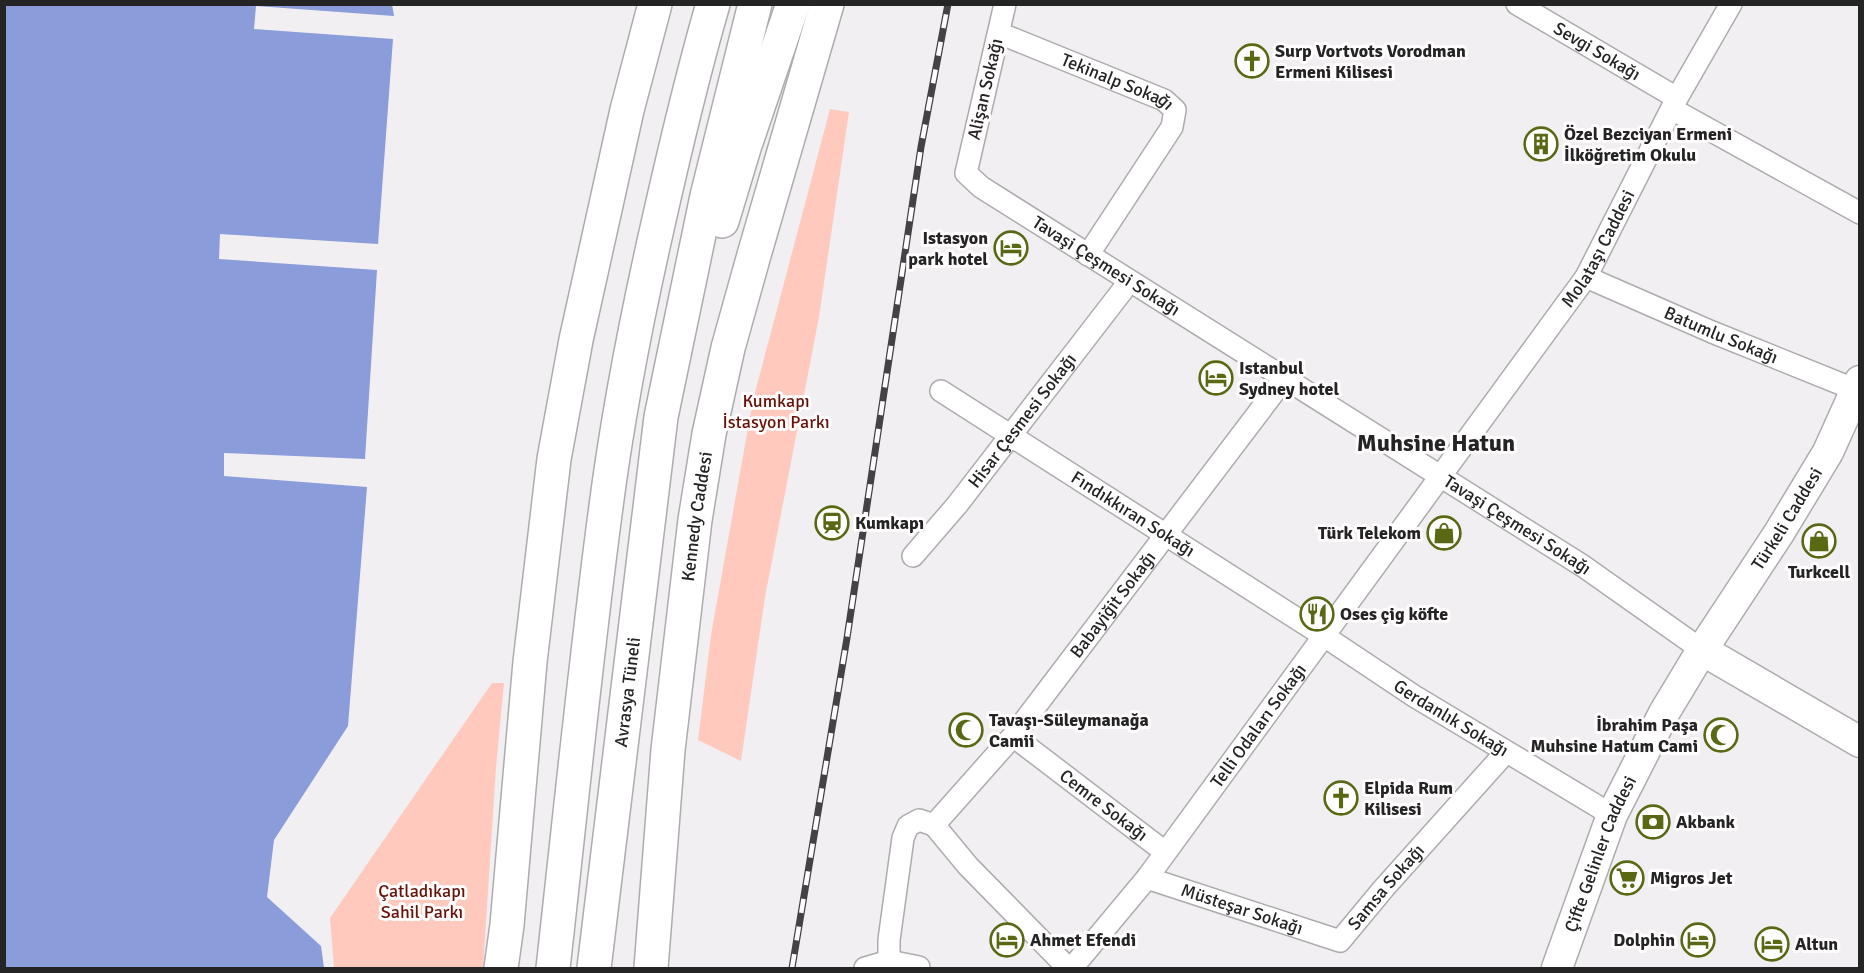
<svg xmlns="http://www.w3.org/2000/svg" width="1864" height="973" font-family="Signika,sans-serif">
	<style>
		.green { fill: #ffc9be }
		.water { fill: #8a9cd9 }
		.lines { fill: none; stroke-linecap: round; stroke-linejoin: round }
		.street-casing { stroke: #aeabae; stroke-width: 24 }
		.secondary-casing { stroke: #aeabae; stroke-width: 33 }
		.primary-casing { stroke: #aeabae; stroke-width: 36 }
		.highway-casing { stroke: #aeabae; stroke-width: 36 }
		.street { stroke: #fff; stroke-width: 21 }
		.secondary { stroke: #fff; stroke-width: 30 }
		.primary { stroke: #fff; stroke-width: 33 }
		.highway { stroke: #fff; stroke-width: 33 }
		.rail-casing { stroke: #444244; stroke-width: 7 }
		.rail { stroke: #fffdfe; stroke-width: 4.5; stroke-dasharray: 14; stroke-linecap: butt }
		.labels { text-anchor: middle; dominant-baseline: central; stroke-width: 6; stroke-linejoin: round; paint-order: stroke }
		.poi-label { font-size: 18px; font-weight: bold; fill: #252425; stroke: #fffdfe; text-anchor: start }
		.street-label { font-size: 18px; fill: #252425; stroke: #fffdfe }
		.park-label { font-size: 18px; fill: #681106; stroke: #fffdfe }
		.district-label { font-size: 24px; font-weight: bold; fill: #252425; stroke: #fffdfe }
	</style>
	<rect width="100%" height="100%" fill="#f2eff2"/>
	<g class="green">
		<path d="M 830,109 L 849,112 L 819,317 L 765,597 L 741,761 L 698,740 L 711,635 L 753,400 Z"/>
		<path d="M 492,683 L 504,683 L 496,768 L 483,968 L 334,968 L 330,918 Z"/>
	</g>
	<path class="water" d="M 5,4 L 392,4 L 394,16 L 256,6 L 254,29 L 393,39 L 378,244 L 220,234 L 219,259 L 377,270 L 365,459 L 224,453 L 224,476 L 367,487 L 348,726 L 274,840 L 267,897 L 321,946 L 324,968 L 5,968 Z"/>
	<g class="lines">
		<g class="street-casing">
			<g id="street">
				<path id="s1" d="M 1005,4 L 966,173 L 981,187 L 1583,566 L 1702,650"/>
				<path id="s2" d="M 1517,4 L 1677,98"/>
				<path id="s3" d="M 999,33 L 1164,100 L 1175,110 L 1172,127 L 1088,255"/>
				<path d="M 1672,109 L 1860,213"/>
				<path id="s4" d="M 1586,277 L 1712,332 L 1856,390"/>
				<path id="s5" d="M 941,391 L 1324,636 L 1414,696 L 1612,815"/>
				<path id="s6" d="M 913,556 L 957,505 L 1129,282"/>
				<path id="s7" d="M 1013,736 L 1165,852"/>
				<path id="s8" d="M 934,825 L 1013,736 L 1284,379"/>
				<path d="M 934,825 L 968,866 L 1068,968"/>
				<path id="s9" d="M 1147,878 L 1340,941 L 1384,888 L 1506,752"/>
				<path d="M 889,961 L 889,940 L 903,838 L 908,826 L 919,820 L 934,825"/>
				<path d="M 865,968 L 889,961 L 919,967 L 919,968"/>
				<path id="s10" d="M 1072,968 L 1147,878 L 1586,277 L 1677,98 L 1731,4"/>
			</g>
		</g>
		<g class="secondary-casing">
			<g id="secondary">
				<path d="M 1702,650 L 1860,742"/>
				<path id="s11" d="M 1557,968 L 1612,815 L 1664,713 L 1702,650 L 1779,533 L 1828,452 L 1860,381"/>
			</g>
		</g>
		<g class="primary-casing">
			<g id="primary">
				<path d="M 501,968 L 507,925 L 530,662 L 554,459 L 576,340 L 627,110 L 655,4"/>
				<path id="s12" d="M 651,968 L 668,750 L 695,520 L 709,434 L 728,348 L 754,255 L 827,4"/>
			</g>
		</g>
		<g class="highway-casing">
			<g id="highway">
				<path d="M 722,221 L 744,148 L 793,4"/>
				<path d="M 553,968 C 570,817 585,665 605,514 C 617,420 635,326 656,233 C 673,157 691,80 713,4"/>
				<path id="s13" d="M 594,968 L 661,417 L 707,196 L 755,4"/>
			</g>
		</g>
		<use href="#street" class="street"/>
		<use href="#secondary" class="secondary"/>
		<use href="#primary" class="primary"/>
		<use href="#highway" class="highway"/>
		<g class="rail-casing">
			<path id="rail" d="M 792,968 L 847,638 L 921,147 L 948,4"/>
		</g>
		<use href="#rail" class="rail"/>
	</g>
	<defs>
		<g id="church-ring" transform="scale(1.725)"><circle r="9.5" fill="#fffdfe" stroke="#586813" stroke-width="1.5"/><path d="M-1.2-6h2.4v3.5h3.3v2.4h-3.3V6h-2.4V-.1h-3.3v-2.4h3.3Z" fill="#586813"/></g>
		<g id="building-ring" transform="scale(1.725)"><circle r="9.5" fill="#fffdfe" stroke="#586813" stroke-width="1.5"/><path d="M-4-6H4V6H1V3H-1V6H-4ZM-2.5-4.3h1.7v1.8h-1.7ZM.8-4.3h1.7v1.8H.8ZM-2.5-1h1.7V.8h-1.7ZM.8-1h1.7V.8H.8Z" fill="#586813"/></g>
		<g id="hotel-ring" transform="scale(1.725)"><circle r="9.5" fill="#fffdfe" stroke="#586813" stroke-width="1.5"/><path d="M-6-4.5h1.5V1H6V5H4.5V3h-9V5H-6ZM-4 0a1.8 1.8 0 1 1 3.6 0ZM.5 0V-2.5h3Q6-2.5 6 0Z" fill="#586813"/></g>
		<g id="station-ring" transform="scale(1.725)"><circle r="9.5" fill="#fffdfe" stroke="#586813" stroke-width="1.5"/><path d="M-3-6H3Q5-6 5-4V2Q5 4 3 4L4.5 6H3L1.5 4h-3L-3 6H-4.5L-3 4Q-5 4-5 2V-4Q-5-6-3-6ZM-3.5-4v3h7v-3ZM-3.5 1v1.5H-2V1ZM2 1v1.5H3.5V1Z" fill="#586813"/></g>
		<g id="shop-ring" transform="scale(1.725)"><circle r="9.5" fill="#fffdfe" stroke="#586813" stroke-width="1.5"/><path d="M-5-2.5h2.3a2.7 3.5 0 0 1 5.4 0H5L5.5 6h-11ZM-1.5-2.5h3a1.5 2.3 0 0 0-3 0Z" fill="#586813"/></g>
		<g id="restaurant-ring" transform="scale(1.725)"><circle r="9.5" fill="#fffdfe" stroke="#586813" stroke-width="1.5"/><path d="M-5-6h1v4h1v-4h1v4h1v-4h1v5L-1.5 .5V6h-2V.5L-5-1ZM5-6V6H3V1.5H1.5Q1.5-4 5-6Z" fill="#586813"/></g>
		<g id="mosque-ring" transform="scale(1.725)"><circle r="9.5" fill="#fffdfe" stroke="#586813" stroke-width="1.5"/><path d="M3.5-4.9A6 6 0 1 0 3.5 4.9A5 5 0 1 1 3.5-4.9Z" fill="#586813"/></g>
		<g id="bank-ring" transform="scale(1.725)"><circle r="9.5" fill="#fffdfe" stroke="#586813" stroke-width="1.5"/><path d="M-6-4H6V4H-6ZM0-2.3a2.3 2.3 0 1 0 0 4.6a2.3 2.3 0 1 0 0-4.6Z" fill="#586813"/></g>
		<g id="supermarket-ring" transform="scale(1.725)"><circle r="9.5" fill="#fffdfe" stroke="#586813" stroke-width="1.5"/><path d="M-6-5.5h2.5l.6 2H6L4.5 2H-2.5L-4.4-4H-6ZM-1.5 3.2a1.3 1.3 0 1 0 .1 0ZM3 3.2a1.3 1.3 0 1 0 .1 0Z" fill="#586813"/></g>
	</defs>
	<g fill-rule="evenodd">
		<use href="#church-ring" x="1252" y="61"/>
		<use href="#building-ring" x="1541" y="144"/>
		<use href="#hotel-ring" x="1011" y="248"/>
		<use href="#hotel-ring" x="1216" y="378"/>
		<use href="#station-ring" x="832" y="523"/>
		<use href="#shop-ring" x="1444" y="533"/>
		<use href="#shop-ring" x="1819" y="541"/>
		<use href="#restaurant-ring" x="1317" y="614"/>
		<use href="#mosque-ring" x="966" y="730"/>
		<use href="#mosque-ring" x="1721" y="735"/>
		<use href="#church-ring" x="1341" y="798"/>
		<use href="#bank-ring" x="1653" y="822"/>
		<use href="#supermarket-ring" x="1627" y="878"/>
		<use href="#hotel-ring" x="1007" y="940"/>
		<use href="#hotel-ring" x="1698" y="940"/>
		<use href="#hotel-ring" x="1772" y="944"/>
	</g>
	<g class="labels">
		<g class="poi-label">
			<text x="1275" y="51">Surp Vortvots Vorodman<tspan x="1275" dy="21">Ermeni Kilisesi</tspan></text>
			<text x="1564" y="134">Özel Bezciyan Ermeni<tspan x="1564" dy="21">İlköğretim Okulu</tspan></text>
			<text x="988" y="238" text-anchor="end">Istasyon<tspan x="988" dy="21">park hotel</tspan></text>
			<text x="1239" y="368">Istanbul<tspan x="1239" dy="21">Sydney hotel</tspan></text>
			<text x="855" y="523">Kumkapı</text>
			<text x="1421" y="533" text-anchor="end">Türk Telekom</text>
			<text x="1819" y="572" text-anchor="middle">Turkcell</text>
			<text x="1340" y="614">Oses çig köfte</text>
			<text x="989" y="720">Tavaşı-Süleymanağa<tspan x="989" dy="21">Camii</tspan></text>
			<text x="1698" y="725" text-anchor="end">İbrahim Paşa<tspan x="1698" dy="21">Muhsine Hatum Cami</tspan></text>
			<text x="1364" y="788">Elpida Rum<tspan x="1364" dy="21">Kilisesi</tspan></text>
			<text x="1676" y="822">Akbank</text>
			<text x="1650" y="878">Migros Jet</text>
			<text x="1030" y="940">Ahmet Efendi</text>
			<text x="1675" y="940" text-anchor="end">Dolphin</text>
			<text x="1795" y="944">Altun</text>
		</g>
		<g class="street-label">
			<text stroke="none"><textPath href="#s2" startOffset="93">Sevgi Sokağı</textPath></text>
			<text stroke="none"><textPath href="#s3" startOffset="128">Tekinalp Sokağı</textPath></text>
			<text transform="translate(985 89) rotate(-77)">Alişan Sokağı</text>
			<text stroke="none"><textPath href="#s10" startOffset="892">Molataşı Caddesi</textPath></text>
			<text stroke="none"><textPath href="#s1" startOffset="342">Tavaşi Çeşmesi Sokağı</textPath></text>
			<text stroke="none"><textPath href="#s4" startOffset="147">Batumlu Sokağı</textPath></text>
			<text stroke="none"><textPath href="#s6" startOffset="174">Hisar Çesmesi Sokağı</textPath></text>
			<text stroke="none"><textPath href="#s5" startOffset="228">Fındıkkıran Sokağı</textPath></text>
			<text stroke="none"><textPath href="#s12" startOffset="454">Kennedy Caddesi</textPath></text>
			<text stroke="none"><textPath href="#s11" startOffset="507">Türkeli Caddesi</textPath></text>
			<text stroke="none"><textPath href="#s1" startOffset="828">Tavaşi Çeşmesi Sokağı</textPath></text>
			<text stroke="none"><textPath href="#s8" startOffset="284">Babayiğit Sokağı</textPath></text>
			<text stroke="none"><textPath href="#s13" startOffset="278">Avrasya Tüneli</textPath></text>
			<text stroke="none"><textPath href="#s5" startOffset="606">Gerdanlık Sokağı</textPath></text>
			<text stroke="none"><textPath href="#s10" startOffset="306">Telli Odaları Sokağı</textPath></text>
			<text stroke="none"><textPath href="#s7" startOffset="114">Cemre Sokağı</textPath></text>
			<text stroke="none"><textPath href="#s11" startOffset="122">Çifte Gelinler Caddesi</textPath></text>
			<text stroke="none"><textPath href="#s9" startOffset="274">Samsa Sokağı</textPath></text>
			<text stroke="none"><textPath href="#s9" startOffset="100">Müsteşar Sokağı</textPath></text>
		</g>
		<g class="park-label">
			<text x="776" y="401">Kumkapı<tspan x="776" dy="21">İstasyon Parkı</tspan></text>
			<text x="422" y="891">Çatladıkapı<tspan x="422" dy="21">Sahil Parkı</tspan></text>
		</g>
		<g class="district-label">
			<text x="1436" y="443">Muhsine Hatun</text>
		</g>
	</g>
	<rect width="1864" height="973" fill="none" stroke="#252425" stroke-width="12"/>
</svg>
